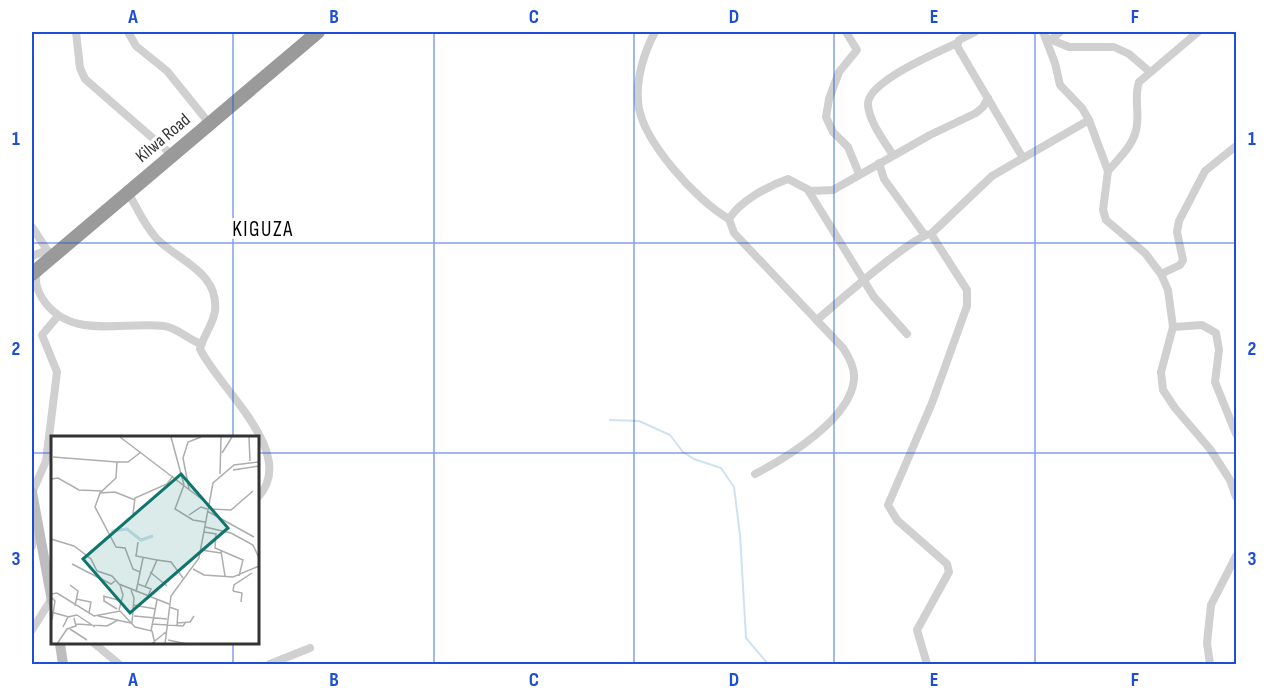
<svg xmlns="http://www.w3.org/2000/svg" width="1268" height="696" font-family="'Sofia Sans Condensed',sans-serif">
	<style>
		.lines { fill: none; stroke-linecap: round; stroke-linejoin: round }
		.stream { stroke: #cfe2ee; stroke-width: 2 }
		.street { stroke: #d0d0d0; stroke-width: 8 }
		.secondary { stroke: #bdbdbd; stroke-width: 10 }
		.highway { stroke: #9a9a9a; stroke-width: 14 }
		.grid { fill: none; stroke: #1d4ed8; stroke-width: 1.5; stroke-opacity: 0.55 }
		.labels { text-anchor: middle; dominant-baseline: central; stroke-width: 6; stroke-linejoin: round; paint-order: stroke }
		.street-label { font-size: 18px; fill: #333; stroke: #fff }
		.quarter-label { font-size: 21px; letter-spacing: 1.5px; fill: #000; stroke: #fff }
		.inset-river { fill: none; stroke: #cfe2ee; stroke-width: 3 }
		.inset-road { fill: none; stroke: #adadad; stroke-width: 1.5 }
		.view { fill: #0f766e; fill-opacity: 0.15; stroke: #0f766e; stroke-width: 3 }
		.inset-edge { fill: none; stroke: #333; stroke-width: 3 }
		.neatline { fill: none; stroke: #1d4ed8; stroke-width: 2 }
		.grid-label { font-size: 20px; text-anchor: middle; font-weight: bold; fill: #1d4ed8 }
	</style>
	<rect width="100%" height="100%" fill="#fff"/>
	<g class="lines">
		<path class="stream" d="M 610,420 L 639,421 L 670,435 L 683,452 L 694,459 L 721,468 L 734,487 L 740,535 L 746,638 L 768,664"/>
		<g class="street">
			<path d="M 76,32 L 80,68 L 85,79 L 172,155"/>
			<path d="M 128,32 L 136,46 L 167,71 L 209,123"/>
			<path d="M 655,32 C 644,52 636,79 638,102 C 641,140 697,201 729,219"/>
			<path d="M 846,32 L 857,50 L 839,72 L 829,99 L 826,117 L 833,132 L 848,147 L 859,174"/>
			<path d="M 975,32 L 959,40 L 957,46 L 1023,158"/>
			<path d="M 1043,32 L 1055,63 L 1060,85 L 1082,108 L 1089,120 L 1108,171 L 1103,210 L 1106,220 L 1145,253 L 1161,274 L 1168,290 L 1173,327 L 1161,372 L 1163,390 L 1175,408 L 1210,449 L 1230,480 L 1236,497"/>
			<path d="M 1047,38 L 1069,47 L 1114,47 L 1129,54 L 1150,72"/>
			<path d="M 1052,39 L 1060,32"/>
			<path d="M 893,155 C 884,141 869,121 868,105 C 866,82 937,53 957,43"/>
			<path d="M 879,163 L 884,179 L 924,234"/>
			<path d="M 1108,171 C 1120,157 1136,143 1137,124 C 1139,109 1134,96 1139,82 L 1198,32"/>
			<path d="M 808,190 L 874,297 L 907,334"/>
			<path d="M 128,192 C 137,208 144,225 157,239 C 179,261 219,272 215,311 C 213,325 203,336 200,349 C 218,387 299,454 258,497"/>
			<path d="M 32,227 L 51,256"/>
			<path d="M 32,256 L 45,251"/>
			<path d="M 37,272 C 34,282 37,290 42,298 C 69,341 122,321 164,326 C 176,327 189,340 201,344"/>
			<path d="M 1161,274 L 1180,265 L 1183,260 L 1177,232 L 1179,221 L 1205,171 L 1236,146"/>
			<path d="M 818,319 C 837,303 913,235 931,234 L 992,176 L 1089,120"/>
			<path d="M 1173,327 L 1202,325 L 1216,333 L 1219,350 L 1215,382 L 1236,434"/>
			<path d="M 755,474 C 786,458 851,419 854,379 C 855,368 849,357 843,348 L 734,233 L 729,219 C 740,201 768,186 788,179 L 811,191 L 833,190 L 930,135 L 976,113 L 983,107 L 988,98"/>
			<path d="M 32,493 L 46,461 L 57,372 L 42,335 L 58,316"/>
			<path d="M 32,546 L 36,527"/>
			<path d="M 32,630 L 52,598"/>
			<path d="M 95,644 L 119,664"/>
			<path d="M 270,664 L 310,648"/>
			<path d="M 927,664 L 917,630 L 949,572 L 947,564 L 897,520 L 888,505 L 932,403 L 967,306 L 967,290 L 931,234"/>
			<path d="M 1210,664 L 1207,643 L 1211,605 L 1236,556"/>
		</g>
		<g class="secondary">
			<path d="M 32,492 L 52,601"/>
			<path d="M 60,644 L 63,664"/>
		</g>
		<path class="highway" d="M 32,274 L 318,32"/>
	</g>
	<path class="grid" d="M 233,32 L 233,438M 434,32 L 434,664M 634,32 L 634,664M 834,32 L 834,664M 1035,32 L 1035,664M 32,243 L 1236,243M 32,453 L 52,453M 258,453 L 1236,453M 233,644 L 233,664"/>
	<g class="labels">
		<g class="street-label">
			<text transform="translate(163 138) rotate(-40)">Kilwa Road</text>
		</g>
		<g class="quarter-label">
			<text x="263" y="229">KIGUZA</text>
		</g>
	</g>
	<g transform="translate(51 436)">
		<rect width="208" height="208" fill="#fff"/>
		<path class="inset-river" d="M 60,95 L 76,93 L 90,104 L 102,100"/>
		<path class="inset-road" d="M 69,1 L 157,68M 120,1 L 133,49M 198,1 L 199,25M 171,17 L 181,1M 2,21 L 66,26M 182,34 L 208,30M 169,38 L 170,1M 0,43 L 7,42 L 28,54 L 52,55M 133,49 L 124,73 L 142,84 L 154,86M 138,53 L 132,22 L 137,6 L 150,1M 49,57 L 64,56 L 84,64M 159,73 L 180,74 L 202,55M 156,75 L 203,101M 82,78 L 84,62 L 116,48 L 122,40M 138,79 L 150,71 L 156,73M 154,91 L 180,97 L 202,109 L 208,122M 153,96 L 165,98 L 164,112 L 192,124 L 188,140M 0,103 L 23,110 L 40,123 L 46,135 L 61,140 L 68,148 L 118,168M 87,106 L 85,120 L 106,124 L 94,151M 150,114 L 170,117M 170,115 L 174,140M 106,124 L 120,126 L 132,142M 21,128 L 60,148 L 64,145M 142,133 L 153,139 L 182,141 L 208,130M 89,136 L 82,133 L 74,112 L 65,111 L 44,71 L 49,57 L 65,42 L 66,26 L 77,26 L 90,16M 99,136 L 116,150M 87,148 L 100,153 L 97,160M 19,149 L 27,155 L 24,170M 80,154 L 83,162 L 81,187M 182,155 L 183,149 L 201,137M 182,155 L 191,157 L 190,166M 85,156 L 92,122M 0,158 L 6,157 L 43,180 L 69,175 L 84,191 L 101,195 L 104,208M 52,160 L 71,165M 53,160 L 53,165 L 66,173M 0,161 L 4,165 L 1,184M 25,163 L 40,166 L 38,177M 82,169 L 105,173M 118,171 L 127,174 L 126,190M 68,174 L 72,159 L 69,149M 0,176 L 18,181M 26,179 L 44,191M 47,180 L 80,187M 83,180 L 116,183M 126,187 L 139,186 L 143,180M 25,188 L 56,190 L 67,184M 101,188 L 132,190 L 135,186M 12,191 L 17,181 L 26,179M 19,193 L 36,204M 100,195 L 106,164M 117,204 L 136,208M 6,208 L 16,193 L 25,190 L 23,182M 100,208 L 115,196M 114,208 L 120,160 L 148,122 L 162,47 L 183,29 L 208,26"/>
		<path class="view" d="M 130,38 L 177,92 L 79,177 L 32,123 Z"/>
		<rect width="208" height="208" class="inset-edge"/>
	</g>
	<rect width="1268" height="696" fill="none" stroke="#ffffff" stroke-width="66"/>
	<rect x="33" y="33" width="1202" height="630" class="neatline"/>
	<g class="grid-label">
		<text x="133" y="23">A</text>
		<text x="334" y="23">B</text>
		<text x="534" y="23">C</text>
		<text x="734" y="23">D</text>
		<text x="934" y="23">E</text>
		<text x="1135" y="23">F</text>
		<text x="16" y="145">1</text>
		<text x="1252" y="145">1</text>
		<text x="16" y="355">2</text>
		<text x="1252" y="355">2</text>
		<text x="16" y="565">3</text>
		<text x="1252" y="565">3</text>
		<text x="133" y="686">A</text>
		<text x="334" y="686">B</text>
		<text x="534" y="686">C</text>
		<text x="734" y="686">D</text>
		<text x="934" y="686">E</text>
		<text x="1135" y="686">F</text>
	</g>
</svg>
